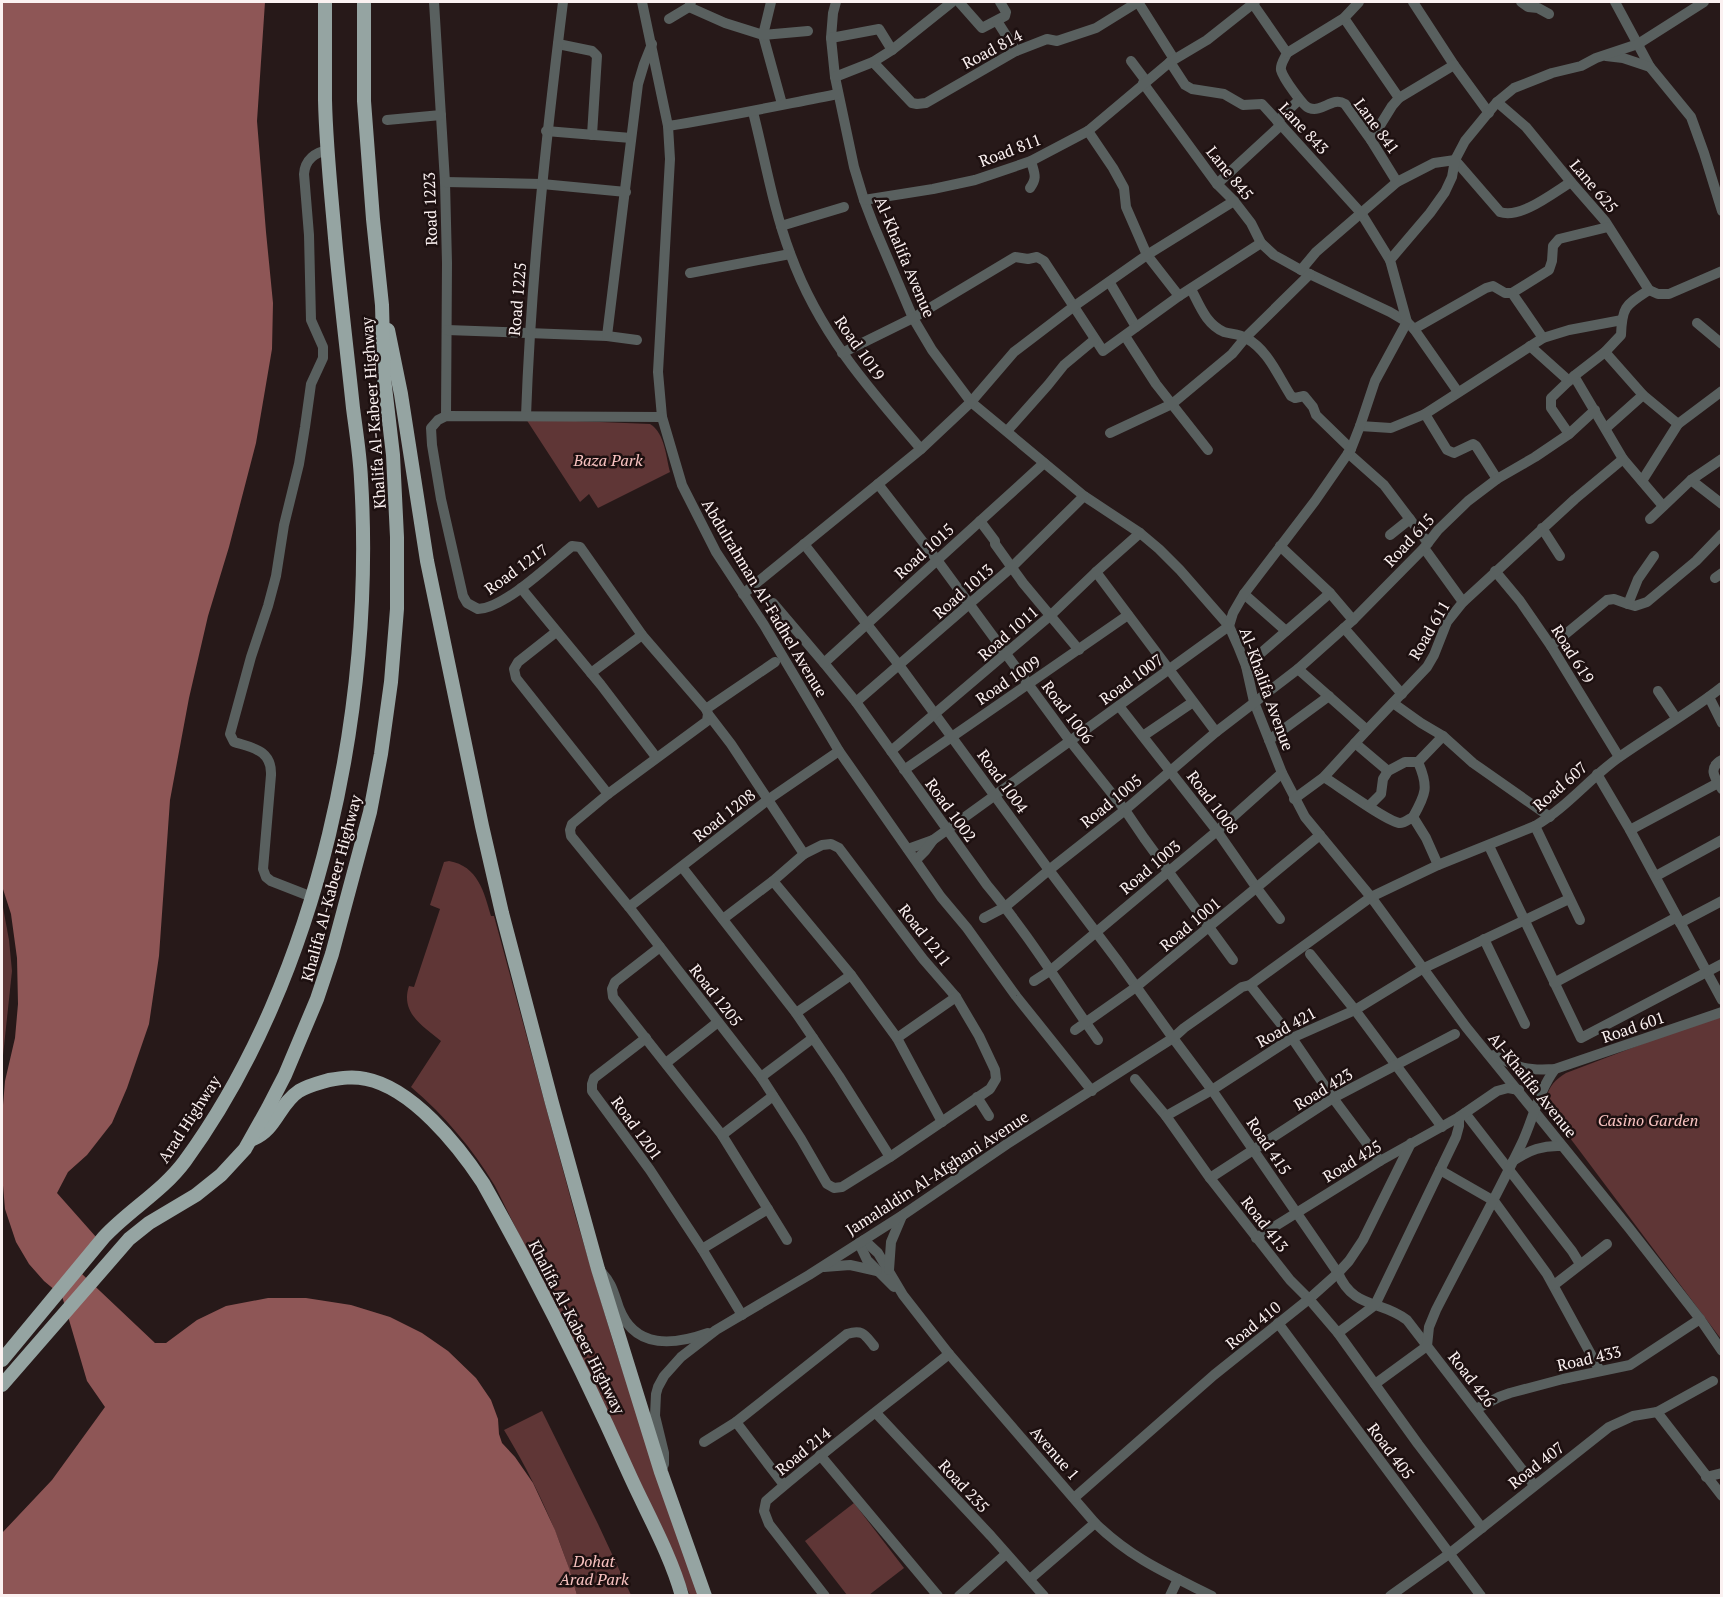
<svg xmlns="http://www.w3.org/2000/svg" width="1723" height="1597" font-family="'PT Serif',serif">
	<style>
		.green { fill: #5f3636 }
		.water { fill: #8e5656 }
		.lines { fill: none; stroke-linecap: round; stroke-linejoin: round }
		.minor { stroke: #59605f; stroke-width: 10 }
		.major { stroke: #95a4a2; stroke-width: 14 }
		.labels { text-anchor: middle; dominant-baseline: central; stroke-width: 5; stroke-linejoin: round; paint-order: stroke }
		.street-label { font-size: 16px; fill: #fbf1f1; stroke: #1d1010 }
		.park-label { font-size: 16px; font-style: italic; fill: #f9c3c1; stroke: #1d1010 }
	</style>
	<rect width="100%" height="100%" fill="#271919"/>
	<g class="green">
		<path d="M 526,419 L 650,424 C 665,433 666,457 670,472 L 598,508 L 589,494 L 580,502 Z"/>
		<path d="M 449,861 C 478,866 484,892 491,916 L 494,916 L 576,1218 L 615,1348 L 698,1595 L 690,1595 L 610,1418 L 495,1186 C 472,1148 445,1116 411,1087 L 441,1041 C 423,1026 400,1013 409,986 L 414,987 L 440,909 L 430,905 L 444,862 Z"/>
		<path d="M 2,902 L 9,940 L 12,971 L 2,1065 Z"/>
		<path d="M 1721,1014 L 1721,1339 L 1552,1114 L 1546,1098 C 1550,1085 1555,1080 1566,1073 Z"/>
		<path d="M 542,1411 L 598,1524 L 631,1595 L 577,1595 C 561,1537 535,1481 504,1430 Z"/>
		<path d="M 854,1503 L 904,1568 L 869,1595 L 847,1595 L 805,1541 Z"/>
	</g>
	<path class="water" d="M 2,2 L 265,2 L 257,121 L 266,232 L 273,303 L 272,349 L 256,443 L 229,547 L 208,616 L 189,698 L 170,800 L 159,956 L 149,1024 L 127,1088 L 112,1123 L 87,1155 L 68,1172 L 57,1193 L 104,1246 L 82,1274 L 155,1343 L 166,1343 L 197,1320 L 226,1306 L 268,1298 L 306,1298 L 351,1305 L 390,1317 L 422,1333 L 448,1351 L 476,1378 L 491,1400 L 498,1419 L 499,1434 L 502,1443 L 515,1457 L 533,1483 L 555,1530 L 569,1568 L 577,1595 L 2,1595 L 2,1533 L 52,1480 L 105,1407 L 87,1381 L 62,1296 L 44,1281 L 29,1264 L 16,1242 L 5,1209 L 2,1174 L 2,1117 L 5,1081 L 15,1038 L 18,1004 L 17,958 L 11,914 L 2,886 Z"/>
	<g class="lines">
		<g class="minor">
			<path d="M 434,2 L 445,182 L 447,263 L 446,416"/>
			<path d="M 642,2 L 668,126 L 670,159 L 658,372 L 662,417 L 682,485 L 716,552 L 764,625 L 839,751 L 941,897 L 967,928 L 1016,996 L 1092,1091"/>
			<path d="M 771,2 L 763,35 L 782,104"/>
			<path d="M 836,2 L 833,13 L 831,38 L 835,77 L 854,167 L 864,200 L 874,226 L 913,318 L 932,350 L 971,402 L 1084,496 L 1140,533 L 1159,549 L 1180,570 L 1229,626 L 1238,646 L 1246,666 L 1254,702 L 1269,740 L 1282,773 L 1305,817 L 1371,897 L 1466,1027 L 1629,1228 L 1700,1319 L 1722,1351"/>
			<path d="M 959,2 L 982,28 L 1005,16 L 1006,12 L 1000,2"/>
			<path d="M 1138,2 L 1174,59"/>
			<path d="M 1413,2 L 1454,65 L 1489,113"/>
			<path d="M 1521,2 L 1528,7 L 1538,8 L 1549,14"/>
			<path d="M 1615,2 L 1650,67 L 1691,117 L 1704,153 L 1722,211"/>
			<path d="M 1253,4 L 1287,53 C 1285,58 1280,64 1281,70 C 1283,78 1303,106 1309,108 C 1323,113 1332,96 1345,104 L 1371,140 L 1397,182"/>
			<path d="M 689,7 L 725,23 L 763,35 L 808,31"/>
			<path d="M 1344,18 L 1399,98"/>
			<path d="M 669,19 L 689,7 L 691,2"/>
			<path d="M 997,21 L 1016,51"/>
			<path d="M 831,38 L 879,29 L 892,50"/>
			<path d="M 558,44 L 592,51 L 597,56 L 592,135"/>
			<path d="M 1287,53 L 1344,18 L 1359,2"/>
			<path d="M 1606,56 L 1623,58 L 1650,67"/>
			<path d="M 1131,61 L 1146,81"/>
			<path d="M 873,62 L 912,103 L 917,104 L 926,103 L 1016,51 L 1047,39 L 1057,41 L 1096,28 L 1138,2"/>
			<path d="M 1170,62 L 1185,85 L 1192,89 L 1224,94 L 1243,105 L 1262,104 L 1361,213 L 1390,260"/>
			<path d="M 835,77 L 873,62 L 892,50 L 952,2"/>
			<path d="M 1143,83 L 1217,184 L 1234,201 L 1251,223 L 1261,243 L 1274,255 L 1301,270"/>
			<path d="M 1497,102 L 1526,127 L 1571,182 L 1605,221 L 1649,290 L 1658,294 L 1669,294 L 1722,271"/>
			<path d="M 753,112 C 765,159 773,208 790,253 C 818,331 867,387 921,449"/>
			<path d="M 387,120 L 441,115"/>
			<path d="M 1277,121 L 1299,100"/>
			<path d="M 668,126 C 725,117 781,105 838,94"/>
			<path d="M 546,131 L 631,138"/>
			<path d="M 1088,131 L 1113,168 L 1124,188 L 1126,207 L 1147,255 L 1179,296"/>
			<path d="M 1371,140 L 1392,106 L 1399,98 L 1454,65"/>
			<path d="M 445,182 L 542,184 L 626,192"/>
			<path d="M 1217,184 L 1281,125"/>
			<path d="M 1030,188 C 1038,177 1034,173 1031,161"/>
			<path d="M 864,200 L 933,189 L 975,180 L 1031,161 L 1088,131 L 1170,62 L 1207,40 L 1255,2"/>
			<path d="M 781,226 L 844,207"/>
			<path d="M 690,273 L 790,254"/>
			<path d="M 1110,283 L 1136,327"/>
			<path d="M 1191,289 C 1200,306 1206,324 1224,332 C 1231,334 1240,334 1246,338 C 1268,350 1278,376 1291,396 L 1295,398 L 1304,396 L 1313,407 L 1316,415 L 1351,449"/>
			<path d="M 1512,293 L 1549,270 L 1552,261 L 1553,246 L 1559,239 L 1608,227"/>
			<path d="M 1512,293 L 1543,338"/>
			<path d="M 1697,323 L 1722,344"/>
			<path d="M 1414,329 L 1486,288 L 1493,286 L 1505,293 L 1512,293"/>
			<path d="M 447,330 L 607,336 L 637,340"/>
			<path d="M 607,336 L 638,84 L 644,64 L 652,44"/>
			<path d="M 1125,336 L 1156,384 L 1208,450"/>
			<path d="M 1530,346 L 1569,381"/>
			<path d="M 1605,352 L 1643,395 L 1678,424"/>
			<path d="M 842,353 L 913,318 L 1015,257 L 1028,259 L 1037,257 L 1044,261 L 1103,351 L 1179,296 L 1261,243"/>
			<path d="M 1574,376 L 1623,459 L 1663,506"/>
			<path d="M 1458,392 L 1414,329 L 1407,322 L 1390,312 L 1301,270 L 1316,252 L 1397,182 L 1434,163 L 1455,160 L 1500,212 C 1521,219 1553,193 1571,182"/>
			<path d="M 1425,414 L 1447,450 L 1454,453 L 1473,444 L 1476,446 L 1497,479"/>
			<path d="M 526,416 C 531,277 546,139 563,2"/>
			<path d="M 662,417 L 446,416 L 438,420 L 431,428 L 432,445 L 441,499 L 463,596 L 467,603 L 478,609 C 505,608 551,563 572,546 L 580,547 L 642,635 L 706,709 L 708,714 L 707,721 L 608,794 L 572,824 L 570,830 L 571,836 L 629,907 L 761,1077 L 801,1139 L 827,1184 L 834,1188 L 842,1187 L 890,1157 L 990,1089 L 996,1079 L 995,1070 L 979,1036 L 956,997 L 923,959 L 839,848 L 831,844 L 822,845 L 804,854 L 773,881 L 723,919"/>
			<path d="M 1360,426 L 1391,428 L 1425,414 L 1543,338 L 1569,330 L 1622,320"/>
			<path d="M 1606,428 L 1643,395"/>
			<path d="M 1007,431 L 1048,385 L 1064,365 L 1094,340"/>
			<path d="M 1110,433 L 1172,404 L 1232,354 L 1246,337 L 1310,274"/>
			<path d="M 1569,434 L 1551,408 L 1551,398 L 1574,376 L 1605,352 L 1621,335 C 1622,306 1626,305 1649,290"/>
			<path d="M 1348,453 L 1384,485 L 1428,543"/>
			<path d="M 1691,480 L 1722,504"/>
			<path d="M 1642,481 L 1678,424 L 1722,391"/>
			<path d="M 878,484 L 937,560 L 1070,741 L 1125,810 L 1144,838 L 1233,960"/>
			<path d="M 1650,519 L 1691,480 L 1722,459"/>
			<path d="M 980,521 L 995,541 L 995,544 L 1023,583 L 1079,650"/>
			<path d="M 1542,528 L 1560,556"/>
			<path d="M 1390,535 L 1410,519"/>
			<path d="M 804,544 L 899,665 L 1049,870 L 1117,960 L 1173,1038 L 1212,1090 L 1338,1273 C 1353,1309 1381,1300 1407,1320 L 1534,1485"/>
			<path d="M 1280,546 L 1330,593 L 1353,620"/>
			<path d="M 1424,548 L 1463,602"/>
			<path d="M 1495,571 L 1520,601 L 1551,646 L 1619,757"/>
			<path d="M 1096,572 L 1216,732"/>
			<path d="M 1715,578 L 1722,573"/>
			<path d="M 521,588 L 601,685 L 656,757"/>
			<path d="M 743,594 L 921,449 L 971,402 L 1014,352 L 1073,307 L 1147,255 L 1234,201"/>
			<path d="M 1244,594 L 1286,631"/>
			<path d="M 773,603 L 824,663 L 856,702 L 987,885 C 1028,934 1061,988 1098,1040"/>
			<path d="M 1628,604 L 1635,606 L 1647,602 L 1696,561 L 1722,534"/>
			<path d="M 1344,628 L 1402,694"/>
			<path d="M 556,632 L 518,662 L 514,669 L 516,678 L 608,794"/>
			<path d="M 1551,646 L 1607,600 L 1614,599 L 1628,604 L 1638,579 L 1654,556"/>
			<path d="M 824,663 L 1044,463"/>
			<path d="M 1246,666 L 1330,593"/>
			<path d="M 1298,669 L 1367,730"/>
			<path d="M 591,673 L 642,635"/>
			<path d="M 1658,691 L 1676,718"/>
			<path d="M 1709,697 L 1722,723"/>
			<path d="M 856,702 L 1012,567 L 1084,496"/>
			<path d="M 1393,703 L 1421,723 L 1443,736 L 1473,763 L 1550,817"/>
			<path d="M 1119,706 L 1217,831 L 1256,887 L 1280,919"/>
			<path d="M 706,709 L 775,662"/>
			<path d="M 708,714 L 731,744 L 804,854"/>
			<path d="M 1143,736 L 1193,702"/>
			<path d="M 1269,740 L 1329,696"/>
			<path d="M 1355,743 L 1388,771"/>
			<path d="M 891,751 L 1051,615 L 1096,572 L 1140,533"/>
			<path d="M 1722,760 C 1707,768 1715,778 1722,789"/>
			<path d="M 904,770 L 1128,615"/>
			<path d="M 1597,774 L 1630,830 L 1722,1000"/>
			<path d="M 1324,777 C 1337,785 1389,823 1400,823 C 1404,823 1409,819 1413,817 L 1426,838 L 1438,865"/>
			<path d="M 1294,799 L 1324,777 L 1367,730 L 1427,667 L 1434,655 L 1447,622 L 1463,602 L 1575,499 L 1623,459"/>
			<path d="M 1369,806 L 1381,794 L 1383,779 L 1388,771 L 1405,762 L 1418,762"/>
			<path d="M 1413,817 C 1426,794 1429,787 1418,762 L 1443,736"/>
			<path d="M 1535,826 L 1580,920"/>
			<path d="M 1630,830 L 1718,783"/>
			<path d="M 1489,846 L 1581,1038 L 1722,964"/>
			<path d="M 908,849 L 933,840"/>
			<path d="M 916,860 L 925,851 L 933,840 L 1229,626 L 1233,613 L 1244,594 L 1315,501 L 1351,449 L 1360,426 L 1375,381 L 1407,322 L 1390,260 L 1430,213 L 1445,192 L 1452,177 L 1455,160 L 1465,141 L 1497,102 L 1514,88 L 1552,73 L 1581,66 L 1596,58 L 1638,44 L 1704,2"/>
			<path d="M 682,867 L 796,1013 L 839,1076 L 890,1157"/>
			<path d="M 1656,876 L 1722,840"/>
			<path d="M 773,881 L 851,975 L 897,1038 L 942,1122"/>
			<path d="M 312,897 L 271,881 L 266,877 L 263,869 L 271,775 C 272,750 253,748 234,742 L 230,734 L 251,657 L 268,606 L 276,576 L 284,525 L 299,464 L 305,427 L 311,384 L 323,358 L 323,347 L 311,320 L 309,235 L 304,174 C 305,160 315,152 329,150"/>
			<path d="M 629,907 L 769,799 L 839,751"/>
			<path d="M 984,918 L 1005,907 L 1049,870 L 1125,810 L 1216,732 L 1298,669 L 1353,620 L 1424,548 L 1438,530 L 1468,501 L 1497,479 L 1535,457 L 1569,434 L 1595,410"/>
			<path d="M 1680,923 L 1722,901"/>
			<path d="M 1484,939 L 1525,1024"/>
			<path d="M 660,947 L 615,982 L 612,989 L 613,997 L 722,1135 L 787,1240"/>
			<path d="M 1310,954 L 1355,1010 L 1442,1127"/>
			<path d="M 1034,981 L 1051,970 L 1217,831 L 1282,773"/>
			<path d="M 1554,983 L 1677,917"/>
			<path d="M 1250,985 L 1292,1038 L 1333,1098 L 1380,1161"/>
			<path d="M 796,1013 L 851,975"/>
			<path d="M 1075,1030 L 1136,987 L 1320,835"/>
			<path d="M 646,1038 L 594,1078 L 592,1084 L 592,1091 L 650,1170 L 702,1249 L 742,1315"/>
			<path d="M 897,1038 L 956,997"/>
			<path d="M 1494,1055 C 1517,1068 1528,1071 1555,1069 L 1722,1012"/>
			<path d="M 666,1063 L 718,1022"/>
			<path d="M 761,1077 L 813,1038"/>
			<path d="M 1135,1079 L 1166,1116 L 1210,1178 L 1290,1280 L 1309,1299 L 1338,1333 L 1418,1444 L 1482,1528"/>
			<path d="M 977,1097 L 989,1116"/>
			<path d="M 1465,1113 L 1572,1251 L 1580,1264"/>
			<path d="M 1166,1116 L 1212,1090 L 1292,1038 L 1355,1010 L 1422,969 L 1569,899"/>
			<path d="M 722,1135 L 773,1096"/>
			<path d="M 1513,1161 C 1529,1150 1543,1145 1562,1146"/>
			<path d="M 1440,1170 L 1494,1201 L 1547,1274 L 1600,1371"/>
			<path d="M 1210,1178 L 1333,1098 L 1455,1034"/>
			<path d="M 1256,1238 L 1380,1161 L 1459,1117 L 1497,1091 L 1508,1088 L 1519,1090"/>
			<path d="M 864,1240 L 878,1253 L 903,1295 L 949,1354 L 1095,1523 C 1132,1559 1168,1574 1212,1596"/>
			<path d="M 859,1243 L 867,1260 L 894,1287"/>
			<path d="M 702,1249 L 768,1209"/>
			<path d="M 824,1267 L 850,1265 L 877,1271"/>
			<path d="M 889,1270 L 891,1242 L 902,1216"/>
			<path d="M 600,1271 C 612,1282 614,1294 619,1308 C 635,1350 674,1345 708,1333"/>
			<path d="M 1554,1285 L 1607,1244"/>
			<path d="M 1278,1323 L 1481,1596"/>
			<path d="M 1338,1333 L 1375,1305 L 1456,1137 L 1459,1126 L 1459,1117"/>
			<path d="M 1375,1384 L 1427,1346 L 1429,1327 L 1436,1310 C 1464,1255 1494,1201 1521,1145 C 1533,1120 1538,1092 1555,1069"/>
			<path d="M 1476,1409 L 1499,1397 L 1510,1393 L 1563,1379 L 1630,1365 L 1700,1319"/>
			<path d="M 1657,1412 L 1722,1496"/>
			<path d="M 876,1413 L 991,1536 L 1044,1596"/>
			<path d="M 736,1422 L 784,1485"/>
			<path d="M 704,1442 L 736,1422 L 847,1334 C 863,1329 865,1335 874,1346"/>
			<path d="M 820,1455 L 938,1596"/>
			<path d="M 661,1472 L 664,1464 L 664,1453 L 655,1416 L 656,1394 L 658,1387 L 664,1376 L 681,1357 L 716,1330 L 809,1275 L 903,1215 L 1007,1144 L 1173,1038 L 1184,1028 L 1242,987 L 1250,985 L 1371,897 L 1438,865 L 1535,826 C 1566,808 1589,779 1618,758 C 1652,734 1689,713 1722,687"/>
			<path d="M 1706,1477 L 1722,1473"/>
			<path d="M 1074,1498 L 1214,1375 L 1309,1299 L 1338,1273 L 1349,1261 L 1363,1240 L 1411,1143"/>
			<path d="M 1030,1579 L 1095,1523"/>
			<path d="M 825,1596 L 769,1524 L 764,1511 L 766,1501 C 825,1450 888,1403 949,1354"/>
			<path d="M 959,1596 L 1006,1554"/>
			<path d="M 1170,1596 L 1178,1579"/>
			<path d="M 1390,1596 L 1449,1554 L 1609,1427 L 1633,1416 L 1657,1412 L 1713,1381"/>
		</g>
		<g class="major">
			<path d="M 388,330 L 401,394 L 427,561 L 482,826 L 502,913 L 552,1103 L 598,1269 L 661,1472 L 705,1596"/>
			<path d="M 253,1139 C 276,1130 279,1104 299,1091 C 309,1085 319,1083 329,1080 C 341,1078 353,1076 366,1079 C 412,1088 458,1145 483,1183 C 537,1279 586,1377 631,1478 C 648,1515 671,1556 682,1596"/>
			<path d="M 2,1360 L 104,1237 C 129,1210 163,1191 185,1161 C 320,976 375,704 361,479 C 360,456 356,431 353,408 C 347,351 340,294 335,238 C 331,192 326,146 325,100 C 325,67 325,34 325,2"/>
			<path d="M 2,1385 L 129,1239 L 149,1223 L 196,1195 L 221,1175 L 245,1149 L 268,1108 L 285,1075 L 317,999 L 332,954 L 370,812 L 381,754 L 391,682 L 397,609 L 397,537 L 393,455 L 384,378 L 382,305 L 373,219 L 364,101 L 364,2"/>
		</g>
	</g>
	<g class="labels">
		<g class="street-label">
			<text transform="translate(992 49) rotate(-28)">Road 814</text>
			<text transform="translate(1377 126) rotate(54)">Lane 841</text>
			<text transform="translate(1304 128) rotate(47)">Lane 843</text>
			<text transform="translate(1010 150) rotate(-21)">Road 811</text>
			<text transform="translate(1230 173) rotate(51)">Lane 845</text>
			<text transform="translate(1594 186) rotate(50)">Lane 625</text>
			<text transform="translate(430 209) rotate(-92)">Road 1223</text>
			<text transform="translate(905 257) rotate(67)">Al-Khalifa Avenue</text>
			<text transform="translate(517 299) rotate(-85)">Road 1225</text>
			<text transform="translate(860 348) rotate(55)">Road 1019</text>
			<text transform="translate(373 413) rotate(-94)">Khalifa Al-Kabeer Highway</text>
			<text transform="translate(1409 540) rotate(-47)">Road 615</text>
			<text transform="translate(924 551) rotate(-42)">Road 1015</text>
			<text transform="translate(516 569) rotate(-36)">Road 1217</text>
			<text transform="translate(963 591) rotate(-41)">Road 1013</text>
			<text transform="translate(765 598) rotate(59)">Abdulrahman Al-Fadhel Avenue</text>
			<text transform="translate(1429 630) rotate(-60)">Road 611</text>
			<text transform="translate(1008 633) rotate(-41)">Road 1011</text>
			<text transform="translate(1573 654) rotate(58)">Road 619</text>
			<text transform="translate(1131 679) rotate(-36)">Road 1007</text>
			<text transform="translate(1008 680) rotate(-34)">Road 1009</text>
			<text transform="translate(1267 689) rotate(70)">Al-Khalifa Avenue</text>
			<text transform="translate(1068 712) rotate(53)">Road 1006</text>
			<text transform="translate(1003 781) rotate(54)">Road 1004</text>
			<text transform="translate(1560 786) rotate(-41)">Road 607</text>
			<text transform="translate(1111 801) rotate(-39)">Road 1005</text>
			<text transform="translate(1213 802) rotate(53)">Road 1008</text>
			<text transform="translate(951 810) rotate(54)">Road 1002</text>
			<text transform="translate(724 815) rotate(-38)">Road 1208</text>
			<text transform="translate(1150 867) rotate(-40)">Road 1003</text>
			<text transform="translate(331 888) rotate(-75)">Khalifa Al-Kabeer Highway</text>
			<text transform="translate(1190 924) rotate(-40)">Road 1001</text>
			<text transform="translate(925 935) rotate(52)">Road 1211</text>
			<text transform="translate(716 995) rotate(52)">Road 1205</text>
			<text transform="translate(1286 1027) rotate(-29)">Road 421</text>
			<text transform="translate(1633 1027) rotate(-19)">Road 601</text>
			<text transform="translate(1533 1085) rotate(51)">Al-Khalifa Avenue</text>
			<text transform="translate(1323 1089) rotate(-31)">Road 423</text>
			<text transform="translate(189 1119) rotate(-57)">Arad Highway</text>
			<text transform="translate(637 1128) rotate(54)">Road 1201</text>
			<text transform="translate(1269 1146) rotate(56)">Road 415</text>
			<text transform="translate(1352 1161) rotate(-31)">Road 425</text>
			<text transform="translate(937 1173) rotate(-33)">Jamalaldin Al-Afghani Avenue</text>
			<text transform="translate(1265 1224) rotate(52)">Road 413</text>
			<text transform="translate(1253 1325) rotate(-39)">Road 410</text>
			<text transform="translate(577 1327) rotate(63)">Khalifa Al-Kabeer Highway</text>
			<text transform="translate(1589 1358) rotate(-13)">Road 433</text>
			<text transform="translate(1472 1379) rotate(52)">Road 426</text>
			<text transform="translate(803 1451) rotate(-39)">Road 214</text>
			<text transform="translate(1391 1451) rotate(53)">Road 405</text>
			<text transform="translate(1055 1453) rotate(49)">Avenue 1</text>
			<text transform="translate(1536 1465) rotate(-38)">Road 407</text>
			<text transform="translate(964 1486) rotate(47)">Road 235</text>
		</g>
		<g class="park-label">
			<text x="608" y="460">Baza Park</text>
			<text x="1648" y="1120">Casino Garden</text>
			<text x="594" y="1561">Dohat<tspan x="594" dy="18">Arad Park</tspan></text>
		</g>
	</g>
	<rect width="1723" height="1597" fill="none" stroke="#fbf1f1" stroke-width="6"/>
</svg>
